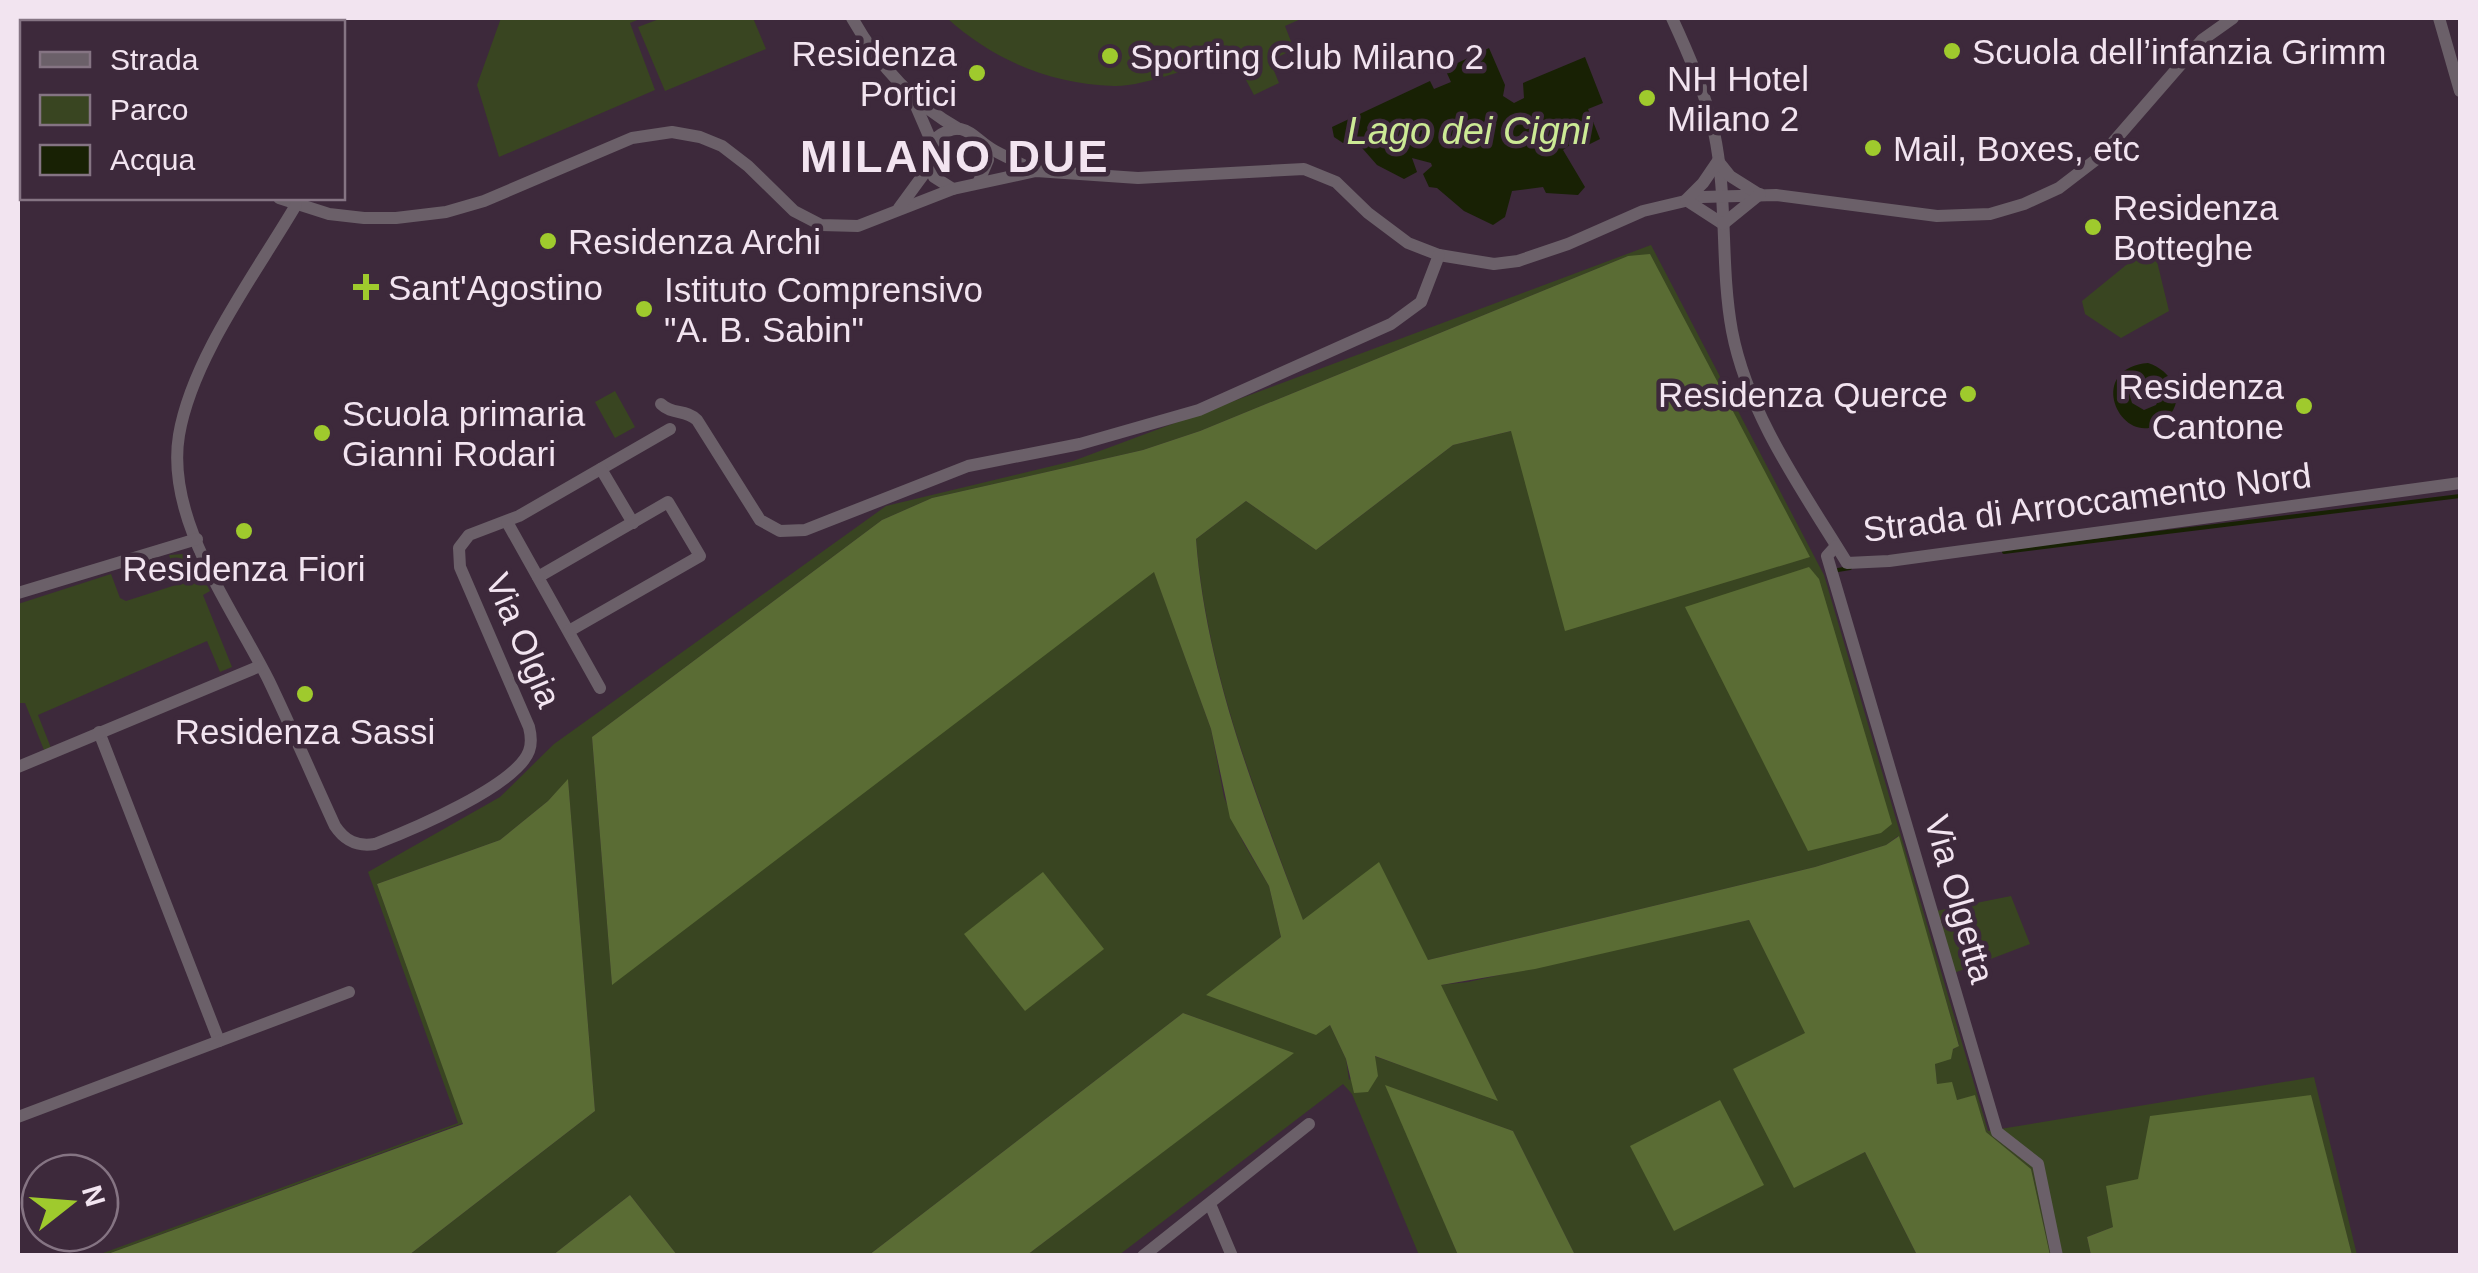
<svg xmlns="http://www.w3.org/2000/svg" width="2478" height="1273" font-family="Helvetica,sans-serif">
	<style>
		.green { fill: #394521 }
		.forest { fill: #5a6c34 }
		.water { fill: #182104; fill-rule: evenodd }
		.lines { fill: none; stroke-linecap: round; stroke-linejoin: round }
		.stream { stroke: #182104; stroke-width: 4 }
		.minor { stroke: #6b6069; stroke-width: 12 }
		.poi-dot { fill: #9fca2d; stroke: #3d293b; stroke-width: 4 }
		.labels { text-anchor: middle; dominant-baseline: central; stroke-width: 9; stroke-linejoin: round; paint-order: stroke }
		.poi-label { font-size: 35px; fill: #f2e4f0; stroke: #3d293b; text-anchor: start }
		.street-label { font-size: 35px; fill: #f2e4f0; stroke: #3d293b }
		.water-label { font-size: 38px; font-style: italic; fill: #ccea95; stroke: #3d293b }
		.district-label { font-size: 45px; font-weight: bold; letter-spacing: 2.5px; fill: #f2e4f0; stroke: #3d293b }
	</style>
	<rect width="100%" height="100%" fill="#3d293b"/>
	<g class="green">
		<path d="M 501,18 L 642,18 L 630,23 L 655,90 L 499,157 L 477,85 Z"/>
		<path d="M 662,18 L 753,18 L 766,49 L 665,91 L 638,27 Z"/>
		<path d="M 947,18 L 1303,18 L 1285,26 L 1294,49 L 1270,61 L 1279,83 L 1254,95 L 1231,52 C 1204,64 1143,87 1114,86 C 1050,84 993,60 947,18 Z"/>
		<path d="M 1651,245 L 1824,575 L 1988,1131 L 2314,1077 L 2357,1255 L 2352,1255 L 2310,1095 L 2138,1179 L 2113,1227 L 2087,1237 L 2091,1255 L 2050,1255 L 2031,1169 L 1986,1132 L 1975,1096 L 1957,1100 L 1937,1085 L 1935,1064 L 1959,1045 L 1898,836 L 1886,845 L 1815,867 L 1428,960 L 1303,921 C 1256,791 1208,679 1196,539 L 1246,501 L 1316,550 L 1453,445 L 1511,431 L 1628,256 L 1200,431 L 1143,450 L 932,498 L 882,520 L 592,737 L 612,984 L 1154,571 L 1211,729 L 1224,797 L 1243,842 L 1269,886 L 1281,937 L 1208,995 L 1330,1025 L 1346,1059 L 1349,1080 L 1374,1056 L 1497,1099 L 1440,985 L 1468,982 L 1749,920 L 1806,1033 L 1734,1069 L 1794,1187 L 1865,1152 L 1917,1255 L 1575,1255 L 1513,1131 L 1387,1086 L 1458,1255 L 1419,1255 L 1352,1094 L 1343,1084 L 1119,1255 L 1027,1255 L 1293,1053 L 1183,1013 L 869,1255 L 677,1255 L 630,1195 L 553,1255 L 409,1255 L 595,1111 L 568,780 L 548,801 L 500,840 L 377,884 L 463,1123 L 105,1255 L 95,1256 L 458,1123 L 368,872 L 500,797 L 554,744 L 886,506 L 1073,461 Z"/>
		<path d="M 2154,249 L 2169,311 L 2121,338 L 2085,314 L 2082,301 L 2136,257 Z"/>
		<path d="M 615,391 L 635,427 L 615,438 L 595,402 Z"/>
		<path d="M 184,554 L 195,562 L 210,591 L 203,595 L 232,667 L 220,672 L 207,641 L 38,715 L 51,748 L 44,750 L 25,703 L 18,703 L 18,604 L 111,574 L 120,598 L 126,601 L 179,584 L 169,555 Z"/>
		<path d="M 2011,896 L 2030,944 L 1954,973 L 1936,911 Z"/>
	</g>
	<g class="forest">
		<path d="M 1650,254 L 1810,557 L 1565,631 L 1511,431 L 1453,445 L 1316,550 L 1246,501 L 1196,539 C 1206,672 1256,796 1303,920 L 1379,862 L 1428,960 L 1815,867 L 1886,845 L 1899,836 L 1959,1046 L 1953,1049 L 1951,1059 L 1935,1064 L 1937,1084 L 1952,1082 L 1957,1100 L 1975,1095 L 1986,1132 L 2031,1169 L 2050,1255 L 1917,1255 L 1865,1152 L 1794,1188 L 1733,1069 L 1805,1033 L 1749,920 L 1535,969 L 1441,985 L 1498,1101 L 1375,1056 L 1378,1076 L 1368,1092 L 1354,1093 L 1346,1059 L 1330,1025 L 1316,1035 L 1206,995 L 1281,937 L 1269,886 L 1230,818 L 1211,729 L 1154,572 L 612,985 L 592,737 L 882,520 L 932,498 L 1143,450 L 1200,431 L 1628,256 Z"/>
		<path d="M 1809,567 L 1819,579 L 1892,824 L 1881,833 L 1808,851 L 1685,607 Z"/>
		<path d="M 568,779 L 595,1111 L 409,1255 L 105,1255 L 463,1124 L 377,884 L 500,840 L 548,801 Z"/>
		<path d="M 1043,872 L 1104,949 L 1025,1011 L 964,934 Z"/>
		<path d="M 1183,1013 L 1294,1053 L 1027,1255 L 869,1255 Z"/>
		<path d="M 1385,1085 L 1513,1131 L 1575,1255 L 1458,1255 Z"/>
		<path d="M 2311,1095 L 2352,1255 L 2091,1255 L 2087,1237 L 2113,1227 L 2106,1186 L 2138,1179 L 2150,1116 Z"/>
		<path d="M 1720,1100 L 1764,1185 L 1674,1231 L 1630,1146 Z"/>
		<path d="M 630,1195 L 677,1255 L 553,1255 Z"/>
	</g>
	<g class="water">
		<path d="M 1489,48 L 1505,85 L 1503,96 L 1514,103 L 1524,98 L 1523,83 L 1585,57 L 1603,103 L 1588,109 L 1600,139 L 1584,147 L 1570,145 L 1563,150 L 1585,187 L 1578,195 L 1546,193 L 1543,187 L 1512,191 L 1505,217 L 1493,225 L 1464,211 L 1437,188 L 1429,187 L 1423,174 L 1432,166 L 1431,163 L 1412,158 L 1417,172 L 1404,179 L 1377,165 L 1356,141 L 1343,143 L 1334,137 L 1332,127 L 1430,81 L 1434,89 L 1451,82 L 1445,69 Z"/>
		<path d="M 2148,363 C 2171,370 2188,397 2167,418 C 2126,458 2080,369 2148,363 ZM 2144,379 L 2158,386 L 2160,396 L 2156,405 L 2144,410 L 2132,403 L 2129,393 L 2134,383 Z"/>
	</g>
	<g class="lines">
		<g class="stream">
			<path d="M 2460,18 L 2460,19"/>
			<path d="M 2004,552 L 2460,496"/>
			<path d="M 1838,570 L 1850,568"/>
		</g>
		<g class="minor">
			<path d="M 110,18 L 112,22"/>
			<path d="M 852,18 C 878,64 912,103 959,129"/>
			<path d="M 1672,18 C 1689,55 1705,92 1714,132 C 1728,197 1720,266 1732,331 C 1748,415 1803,491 1847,563 L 1889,561 L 2460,483"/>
			<path d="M 2439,18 L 2460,91"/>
			<path d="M 913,99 L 932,143"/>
			<path d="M 979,181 L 988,160 L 985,145"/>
			<path d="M 953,189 L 934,177 L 928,159 L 936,138 C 966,116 972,139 995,151 C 1008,158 1021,164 1034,170"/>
			<path d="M 279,198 L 329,214 L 364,218 L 396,218 L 446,212 L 484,201 L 632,138 L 672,132 L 700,137 L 722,146 L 748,166 L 794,211 L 821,225 L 858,226 L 953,189 L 1036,171 L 1138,178 L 1304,169 L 1336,182 L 1368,213 L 1408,243 L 1439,255 L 1494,264 L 1518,261 L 1568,244 L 1643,211 L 1702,197 L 1776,195 L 1937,216 L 1990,214 L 2024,204 L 2059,188 L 2102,155 L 2202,40 L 2233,18"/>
			<path d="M 296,205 C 256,273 192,358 179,435 C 165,519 233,609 269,681 C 292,729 313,778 335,826 C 345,841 357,847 375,844 C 411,830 516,786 529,751 C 532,743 531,735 529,727 L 460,567 L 459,548 L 469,535 L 519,516 L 670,429"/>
			<path d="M 899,208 L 929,167"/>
			<path d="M 1723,224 L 1686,200 L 1703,183 L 1718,161 L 1730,176 L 1757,193"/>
			<path d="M 1723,224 L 1760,194"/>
			<path d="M 661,404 C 672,415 686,409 697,420 L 760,520 L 780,531 L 805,530 L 968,466 L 1080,444 L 1199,410 L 1391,324 L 1421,302 L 1439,255"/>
			<path d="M 601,469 L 633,523"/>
			<path d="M 507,522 L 600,688"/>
			<path d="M 1836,546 L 1827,556 L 1997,1132 L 2038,1164 L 2057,1256"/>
			<path d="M 538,577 L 668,502 L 700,556 L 569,631"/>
			<path d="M 18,593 L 197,539"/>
			<path d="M 99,732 L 219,1041"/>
			<path d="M 18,767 L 260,666"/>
			<path d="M 18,1117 L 349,992"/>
			<path d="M 1210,1204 L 1232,1256"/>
			<path d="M 1143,1256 L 1309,1124"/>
		</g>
	</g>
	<g class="poi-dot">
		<circle cx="1952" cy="51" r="10"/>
		<circle cx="1110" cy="56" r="10"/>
		<circle cx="977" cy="73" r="10"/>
		<circle cx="1647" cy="98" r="10"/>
		<circle cx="1873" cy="148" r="10"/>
		<circle cx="2093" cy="227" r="10"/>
		<circle cx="548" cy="241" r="10"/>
		<path d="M361 272h10v10h10v10h-10v10h-10v-10h-10v-10h10z"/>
		<circle cx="644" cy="309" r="10"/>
		<circle cx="1968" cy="394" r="10"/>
		<circle cx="2304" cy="406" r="10"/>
		<circle cx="322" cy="433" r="10"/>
		<circle cx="244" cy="531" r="10"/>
		<circle cx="305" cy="694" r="10"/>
	</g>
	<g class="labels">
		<g class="poi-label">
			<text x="1972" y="51">Scuola dell’infanzia Grimm</text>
			<text x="957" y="53" text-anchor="end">Residenza<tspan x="957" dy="40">Portici</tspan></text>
			<text x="1130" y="56">Sporting Club Milano 2</text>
			<text x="1667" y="78">NH Hotel<tspan x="1667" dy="40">Milano 2</tspan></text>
			<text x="1893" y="148">Mail, Boxes, etc</text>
			<text x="2113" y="207">Residenza<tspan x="2113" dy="40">Botteghe</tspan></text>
			<text x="568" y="241">Residenza Archi</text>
			<text x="388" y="287">Sant'Agostino</text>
			<text x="664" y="289">Istituto Comprensivo<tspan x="664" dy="40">"A. B. Sabin"</tspan></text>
			<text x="2284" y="386" text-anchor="end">Residenza<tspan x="2284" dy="40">Cantone</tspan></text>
			<text x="1948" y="394" text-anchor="end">Residenza Querce</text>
			<text x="342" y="413">Scuola primaria<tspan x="342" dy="40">Gianni Rodari</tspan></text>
			<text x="244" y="568" text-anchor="middle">Residenza Fiori</text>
			<text x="305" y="731" text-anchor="middle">Residenza Sassi</text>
		</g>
		<g class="street-label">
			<text transform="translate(2087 502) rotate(-7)">Strada di Arroccamento Nord</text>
			<text transform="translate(524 640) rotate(67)">Via Olgia</text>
			<text transform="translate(1960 899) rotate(74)">Via Olgetta</text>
		</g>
		<g class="water-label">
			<text x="1468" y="131">Lago dei Cigni</text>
		</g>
		<g class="district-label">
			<text x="955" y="156">MILANO DUE</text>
		</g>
	</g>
	<rect width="2478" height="1273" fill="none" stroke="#f2e4f0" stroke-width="40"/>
	<rect x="20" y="20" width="325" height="180" fill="#3d293b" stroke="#857483" stroke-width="2.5"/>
	<rect x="40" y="52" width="50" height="15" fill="#6b6069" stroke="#857483" stroke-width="2.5"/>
	<text x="110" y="70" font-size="30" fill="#f2e4f0">Strada</text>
	<rect x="40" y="95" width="50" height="30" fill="#394521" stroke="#857483" stroke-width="2.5"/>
	<text x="110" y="120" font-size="30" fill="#f2e4f0">Parco</text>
	<rect x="40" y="145" width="50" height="30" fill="#182104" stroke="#857483" stroke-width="2.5"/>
	<text x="110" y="170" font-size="30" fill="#f2e4f0">Acqua</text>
	<g transform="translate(70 1203) rotate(73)"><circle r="48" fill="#3d293b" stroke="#857483" stroke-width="2.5"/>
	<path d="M0-8L18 38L0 25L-18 38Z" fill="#9fca2d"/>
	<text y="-15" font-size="28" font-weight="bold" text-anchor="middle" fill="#f2e4f0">N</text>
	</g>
</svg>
